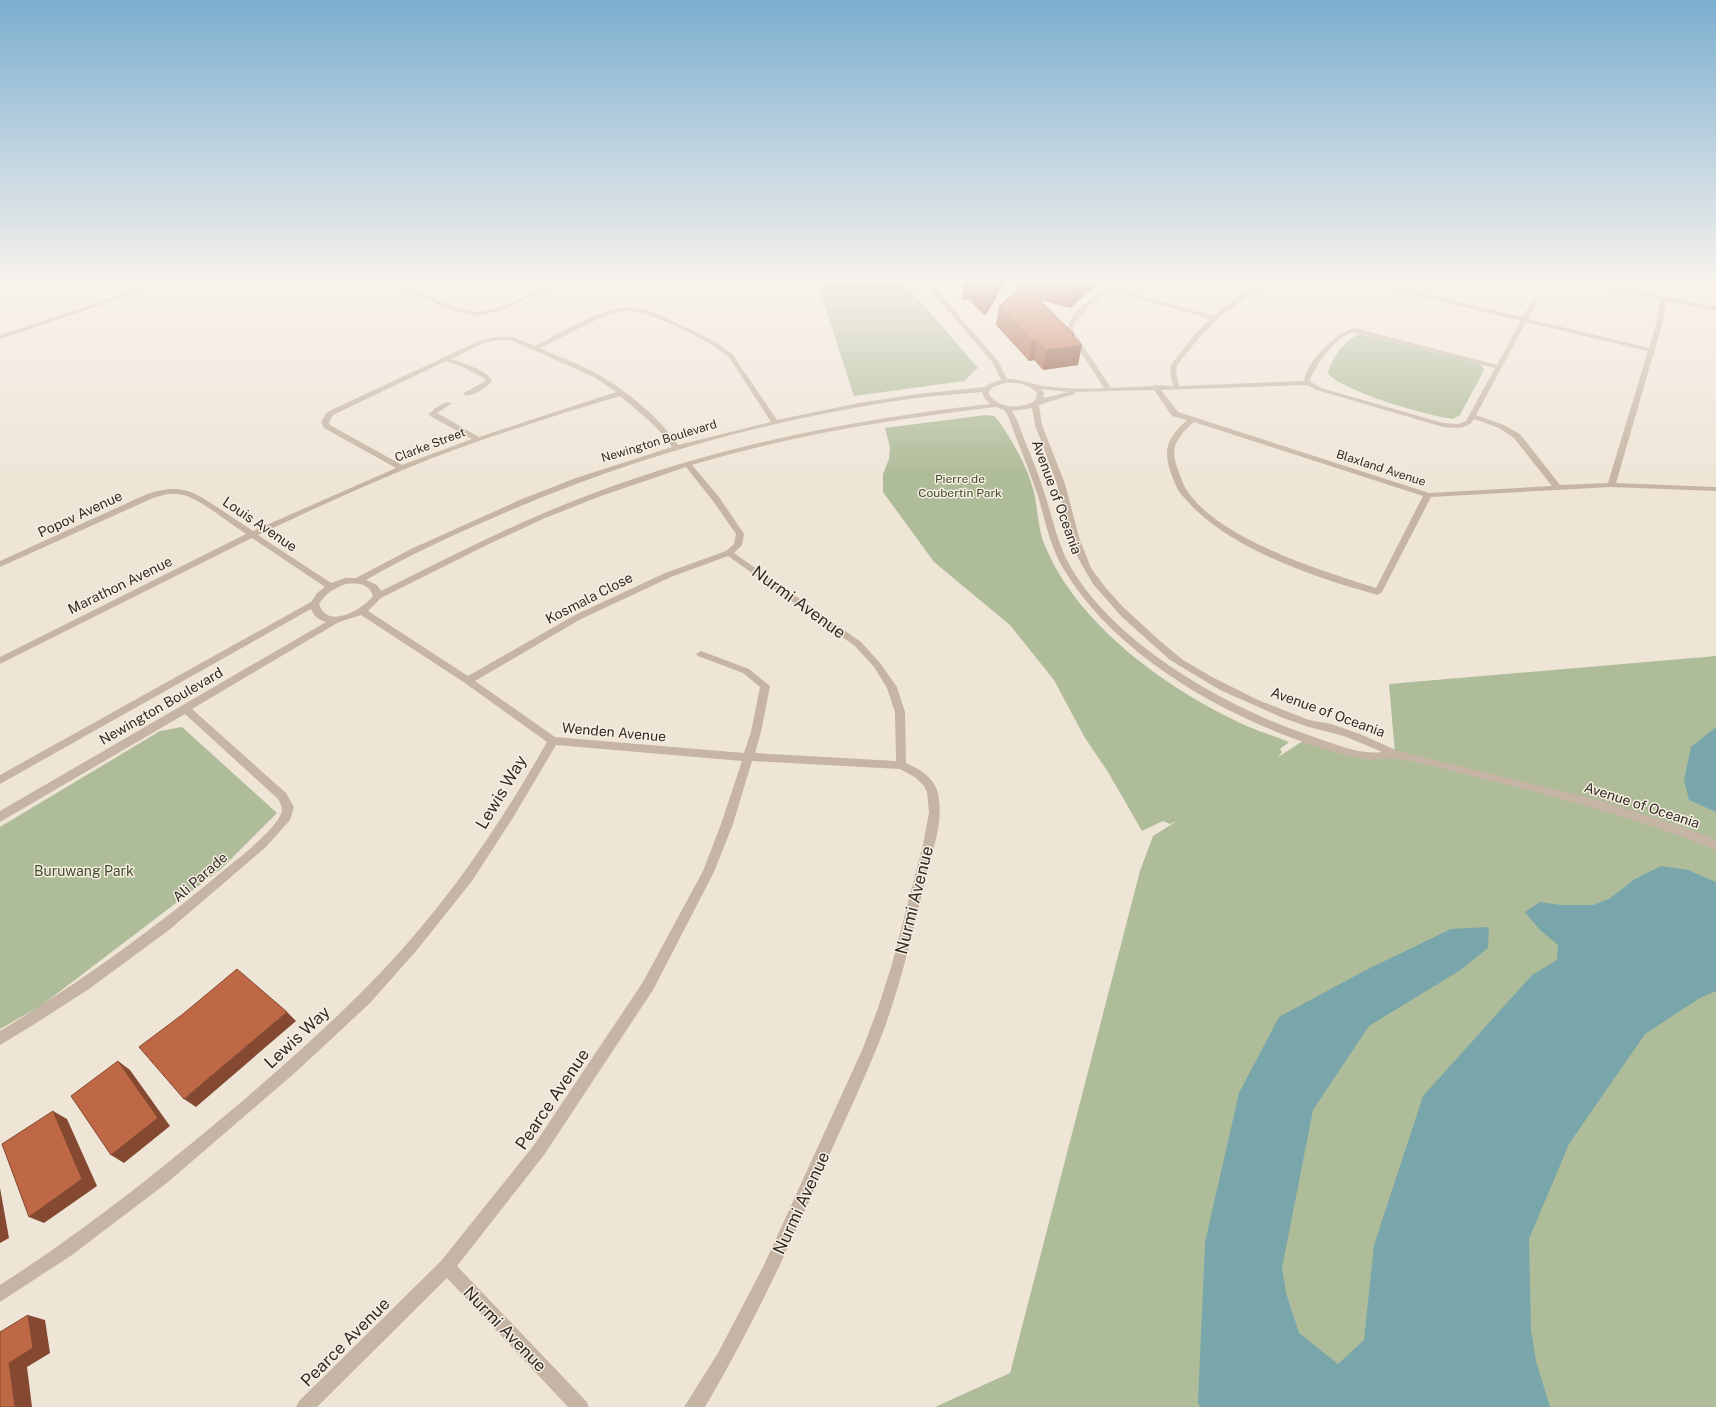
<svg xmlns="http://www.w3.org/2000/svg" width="1716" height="1407" font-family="'Public Sans',sans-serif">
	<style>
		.green { fill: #afbc99 }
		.water { fill: #78a6aa }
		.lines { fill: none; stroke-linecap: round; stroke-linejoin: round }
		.minor { fill: #c6b5a4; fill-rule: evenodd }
		.wall { fill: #a3593c }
		.shaded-wall { fill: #854931 }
		.building { fill: #be6846; stroke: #854931 }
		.labels { text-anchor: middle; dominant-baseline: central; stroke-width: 3; stroke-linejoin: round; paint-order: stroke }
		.far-street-label { font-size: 12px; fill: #322a25; stroke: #f7efe3 }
		.far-park-label { font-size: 12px; fill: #404e2b; stroke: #f7efe3 }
		.street-label { font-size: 14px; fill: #322a25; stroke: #f7efe3 }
		.park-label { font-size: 14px; fill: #404e2b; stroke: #f7efe3 }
		.near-street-label { font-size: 17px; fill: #322a25; stroke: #f7efe3 }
	</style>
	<rect width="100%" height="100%" fill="#efe5d7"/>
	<g class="green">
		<path d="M 816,279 L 901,279 L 978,368 L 964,381 L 854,396 Z"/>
		<path d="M 1013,279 L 1039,279 L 1029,295 L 1014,292 Z"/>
		<path d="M 1360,334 L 1477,363 L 1482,366 L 1484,370 L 1460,415 L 1453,419 C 1424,415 1348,393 1328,374 C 1330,359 1346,339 1360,334 Z"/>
		<path d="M 986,415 L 994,416 L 998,420 C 1013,442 1028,467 1034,493 C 1038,510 1038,530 1045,546 C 1077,622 1158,682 1230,718 C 1248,728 1269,734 1289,742 L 1280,749 L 1282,752 L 1278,757 L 1306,739 L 1366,756 L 1395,754 L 1389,684 L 1716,656 L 1716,1407 L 935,1407 L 1010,1373 L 1140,871 L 1153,836 L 1177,821 L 1170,824 L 1163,821 L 1142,831 L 1108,772 L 1085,738 L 1054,680 L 1010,625 L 934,562 L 883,492 L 883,474 L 889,459 L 890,447 L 885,428 Z"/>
		<path d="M 182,727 L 277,813 L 222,868 L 42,1005 L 0,1029 L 0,827 L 160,731 Z"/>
	</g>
	<g class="water">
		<path d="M 1716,727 L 1716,812 L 1689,800 L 1684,780 L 1691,747 Z"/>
		<path d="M 1661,866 L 1688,870 L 1716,882 L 1716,991 L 1700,998 L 1645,1034 L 1569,1144 L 1529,1239 L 1531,1330 L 1536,1361 L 1550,1407 L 1200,1407 L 1198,1403 L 1205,1242 L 1239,1093 L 1279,1017 L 1364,971 L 1451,929 L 1489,927 L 1488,948 L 1459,971 L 1369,1026 L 1313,1110 L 1282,1268 L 1286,1293 L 1299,1333 L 1338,1364 L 1364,1340 L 1374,1245 L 1423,1096 L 1532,975 L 1557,960 L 1558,945 L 1540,930 L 1525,912 L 1540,902 L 1561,905 L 1593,905 L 1609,899 L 1635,879 Z"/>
	</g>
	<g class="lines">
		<g class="minor">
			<path d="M 170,279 L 177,279 L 0,339 L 0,335 Z"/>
			<path d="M 379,279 L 386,279 L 458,308 L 478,312 L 495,309 L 568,279 L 575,279 L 499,311 L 478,316 L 454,311 Z"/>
			<path d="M 921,279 L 927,279 L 998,361 L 1007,379 C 1018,379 1025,382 1035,384 C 1054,389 1085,389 1104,388 L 1068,332 C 1064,313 1106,288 1120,279 L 1126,279 L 1114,288 L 1213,316 C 1226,304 1263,277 1281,279 L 1248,296 L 1222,315 L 1199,338 L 1177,365 L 1176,371 L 1179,386 L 1304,381 C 1307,361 1335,333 1354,328 L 1497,365 L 1521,321 L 1352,280 L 1351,279 L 1359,279 L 1523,317 L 1532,300 L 1535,298 L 1538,300 L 1528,319 L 1649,348 L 1657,321 L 1661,299 L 1572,281 L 1569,279 L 1578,279 L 1716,307 L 1716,311 L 1667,301 L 1663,321 L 1616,483 L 1716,487 L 1716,491 L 1611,487 L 1431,497 L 1382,592 L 1378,595 C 1318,579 1230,549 1188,502 C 1185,498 1180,494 1178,490 C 1176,486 1174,481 1172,476 C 1162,450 1167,438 1187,420 L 1172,416 L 1154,390 L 1075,392 L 1074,394 L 1039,405 L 1042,425 L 1065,484 L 1079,537 L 1091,568 L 1105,587 L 1123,607 L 1159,640 L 1183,660 L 1212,677 L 1258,700 L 1309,720 L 1331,724 L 1360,734 L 1398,751 L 1598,800 L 1677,825 L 1716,840 L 1716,850 C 1689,840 1663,829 1636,821 C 1583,804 1530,790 1476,777 C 1450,771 1423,762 1397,759 C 1384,757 1374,762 1357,758 C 1251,732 1120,665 1063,568 C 1050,546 1045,520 1038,496 C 1029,469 1018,443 1008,416 L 1004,410 L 996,407 C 894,419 791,435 692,465 L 719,497 L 744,534 L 742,545 L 734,553 L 861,642 L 880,663 L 897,687 L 905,712 L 906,763 C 919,769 932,776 937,790 C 946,820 931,852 925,881 C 913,932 901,983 883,1032 C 866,1077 844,1121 825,1165 C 789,1248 751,1329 705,1407 L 684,1407 L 718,1353 L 763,1267 L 863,1048 L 878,1008 L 892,964 L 923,845 L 929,812 L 927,792 L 924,786 L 916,778 L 900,769 L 752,761 L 733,824 L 714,872 L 653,990 L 544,1155 L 457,1266 L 586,1401 L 589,1407 L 568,1407 L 447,1278 L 317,1407 L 296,1407 L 299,1401 L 441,1261 L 534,1145 L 643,982 L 703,871 L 721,824 L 742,761 L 556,745 L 514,816 L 472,881 L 417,950 L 370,1003 L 297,1071 L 168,1182 L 72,1255 L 0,1302 L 0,1285 C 87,1229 167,1165 246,1098 C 308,1044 369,990 422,926 C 470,869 510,807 547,742 L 465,683 L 361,615 L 339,622 L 192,709 L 286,793 L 294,807 L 290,820 L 266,847 L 169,930 L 89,989 L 33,1025 L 0,1045 L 0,1031 C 79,983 153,930 224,870 C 239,858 272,832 280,816 C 284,809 281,805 278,799 L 185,714 L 0,822 L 0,811 L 326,622 C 319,620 314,617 311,609 L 0,784 L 0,775 L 311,602 L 317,593 L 325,587 L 252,538 L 0,664 L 0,657 L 246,534 C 232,525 197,497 183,495 C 173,492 163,495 153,498 L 0,567 L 0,561 L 147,494 C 179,484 190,489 217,507 C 229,515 241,523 253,531 L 396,468 L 324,428 L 321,422 L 327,412 L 479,341 C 506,334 509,335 535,346 C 563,332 605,303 637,308 C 653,310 666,318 680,325 C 699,333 717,341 733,355 L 777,420 L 859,403 L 917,394 L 985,387 L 991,383 L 1001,380 L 993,363 ZM 1110,290 L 1210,319 L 1194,335 L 1171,365 L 1170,371 L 1173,386 L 1155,385 L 1152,386 L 1111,388 L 1074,332 L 1073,327 L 1076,321 L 1087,308 ZM 622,311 C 651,310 706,339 729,357 L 771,422 L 678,445 C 660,418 627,391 599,375 C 580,364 559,357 540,348 L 600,318 ZM 1526,322 L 1648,351 L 1608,483 L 1560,485 L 1520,434 L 1504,425 L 1476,415 ZM 1354,332 L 1495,368 L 1466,421 L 1458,424 L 1443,423 L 1321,388 L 1311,382 L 1310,380 C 1318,361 1334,338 1354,332 ZM 498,340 L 511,340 L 594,377 L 616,392 L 479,437 L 437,413 L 452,403 L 447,402 L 435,408 L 429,414 L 430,416 L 472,439 L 402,465 L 330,425 L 329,422 L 333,415 L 446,361 L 465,368 L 485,379 L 485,381 L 464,393 L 464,395 C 473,397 486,388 492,381 C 489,371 461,362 451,359 L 483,343 ZM 1005,383 C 1017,382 1029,384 1037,393 L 1036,400 C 1021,410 998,409 988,393 L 993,387 ZM 1307,385 L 1317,390 L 1443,427 C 1454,428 1468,430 1474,419 L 1499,428 L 1514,438 L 1552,486 L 1429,493 L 1178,412 L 1161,390 ZM 1041,389 L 1069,392 L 1043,398 L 1044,393 ZM 982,392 L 985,399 L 990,404 C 855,419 722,445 594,493 C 521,520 451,556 381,591 L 377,585 L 366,580 C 407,556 451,536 495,517 C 629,458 772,418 917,398 C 939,395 961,394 982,392 ZM 620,396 C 639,412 658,426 672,447 L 576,478 L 522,499 L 411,549 L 356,578 L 345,578 L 331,583 L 258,535 C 315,508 372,482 430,459 C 493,435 556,415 620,396 ZM 1032,408 L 1035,425 L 1057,484 L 1068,527 L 1078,558 L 1093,584 L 1122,617 L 1170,660 L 1220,690 L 1283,718 L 1309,727 L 1344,736 L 1382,752 C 1359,755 1335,744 1314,737 C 1229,709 1114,645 1069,564 C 1058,544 1053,520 1046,498 C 1040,479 1033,460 1025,441 C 1021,431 1018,420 1012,411 ZM 1194,422 L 1423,496 L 1376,588 C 1322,571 1217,539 1186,489 C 1183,485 1182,480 1180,475 C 1169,449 1174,440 1194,422 ZM 686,467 L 713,501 L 736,534 L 734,544 L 726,551 L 665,573 L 575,615 L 468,676 L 368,611 L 381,598 L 489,544 L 545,518 L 601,496 ZM 728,556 L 855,646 L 874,667 L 887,688 L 895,712 L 896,761 L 755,753 L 761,732 L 770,686 L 749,669 L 701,651 L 696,654 L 698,656 L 743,673 L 760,687 L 751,732 L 744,753 L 555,737 L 475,681 L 581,619 L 671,577 ZM 346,584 C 357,583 369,583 373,596 C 362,610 327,630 319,604 C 325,594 334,588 346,584 Z"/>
		</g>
	</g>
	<g class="wall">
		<path d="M 962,279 L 1007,279 L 985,316 L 969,300 L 963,300 Z"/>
		<path d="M 1033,279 L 1104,279 L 1070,308 L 1040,300 L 1074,334 L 1074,337 L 1078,365 L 1043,370 L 1034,360 L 1029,361 L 996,325 L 999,306 L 1030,291 L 1032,280 Z"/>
	</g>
	<g class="shaded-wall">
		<path d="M 999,279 L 1007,279 L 985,316 L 987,298 Z"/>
		<path d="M 1086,279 L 1104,279 L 1070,308 L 1073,290 Z"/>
		<path d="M 1074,334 L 1072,346 L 1082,345 L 1078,365 L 1043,370 L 1046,350 L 1072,335 Z"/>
		<path d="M 1032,341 L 1037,341 L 1034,360 L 1029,361 Z"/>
		<path d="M 287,1012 L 296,1021 L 196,1107 L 184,1099 Z"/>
		<path d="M 118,1061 L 130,1070 L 170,1126 L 124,1163 L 111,1155 Z"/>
		<path d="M 53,1111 L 67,1119 L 97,1186 L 44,1223 L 29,1217 Z"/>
		<path d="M 0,1188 L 9,1238 L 0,1243 Z"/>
		<path d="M 28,1315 L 45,1320 L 50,1353 L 27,1367 L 32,1407 L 15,1407 L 9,1363 Z"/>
	</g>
	<g class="building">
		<path d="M 964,279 L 999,279 L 987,298 L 971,282 L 964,282 Z"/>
		<path d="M 1033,279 L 1086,279 L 1073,290 L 1032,280 Z"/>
		<path d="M 1024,285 L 1074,334 L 1072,335 L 1082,345 L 1046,350 L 1037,341 L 1032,341 L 999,306 Z"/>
		<path d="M 237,969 L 287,1012 L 184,1099 L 139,1047 L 183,1014 Z"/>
		<path d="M 118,1061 L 158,1118 L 111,1155 L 71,1096 Z"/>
		<path d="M 53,1111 L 82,1179 L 29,1217 L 2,1144 Z"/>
		<path d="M 28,1315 L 33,1348 L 9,1363 L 15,1407 L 0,1407 L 0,1332 Z"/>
	</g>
	<linearGradient id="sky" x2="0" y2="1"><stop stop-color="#7baecf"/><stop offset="0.59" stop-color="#f8f3ed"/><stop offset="1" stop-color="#f8f3ed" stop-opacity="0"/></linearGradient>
	<rect width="1716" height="476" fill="url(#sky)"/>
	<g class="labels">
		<g class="far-street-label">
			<text transform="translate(659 441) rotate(-17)">Newington Boulevard</text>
			<text transform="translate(430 445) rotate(-21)">Clarke Street</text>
			<text transform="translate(1381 468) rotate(18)">Blaxland Avenue</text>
		</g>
		<g class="far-park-label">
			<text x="960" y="479">Pierre de<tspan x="960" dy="14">Coubertin Park</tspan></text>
		</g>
		<g class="street-label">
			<text transform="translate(1057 497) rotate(70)">Avenue of Oceania</text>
			<text transform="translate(80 514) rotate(-25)">Popov Avenue</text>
			<text transform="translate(260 524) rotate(34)">Louis Avenue</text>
			<text transform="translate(120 585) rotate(-26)">Marathon Avenue</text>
			<text transform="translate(589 598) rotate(-27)">Kosmala Close</text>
			<text transform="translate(161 706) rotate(-30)">Newington Boulevard</text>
			<text transform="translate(1328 712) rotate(20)">Avenue of Oceania</text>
			<text transform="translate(614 732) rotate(5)">Wenden Avenue</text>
			<text transform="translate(1642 805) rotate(18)">Avenue of Oceania</text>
			<text transform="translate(200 877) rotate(-41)">Ali Parade</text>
		</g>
		<g class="park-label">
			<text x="84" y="871">Buruwang Park</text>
		</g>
		<g class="near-street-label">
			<text transform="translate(799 602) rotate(36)">Nurmi Avenue</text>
			<text transform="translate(501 792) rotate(-59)">Lewis Way</text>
			<text transform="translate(914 900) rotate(-76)">Nurmi Avenue</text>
			<text transform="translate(297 1037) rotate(-43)">Lewis Way</text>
			<text transform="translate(552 1099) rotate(-56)">Pearce Avenue</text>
			<text transform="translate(801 1203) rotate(-65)">Nurmi Avenue</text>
			<text transform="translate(505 1329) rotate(46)">Nurmi Avenue</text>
			<text transform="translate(345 1342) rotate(-45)">Pearce Avenue</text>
		</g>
	</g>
</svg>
